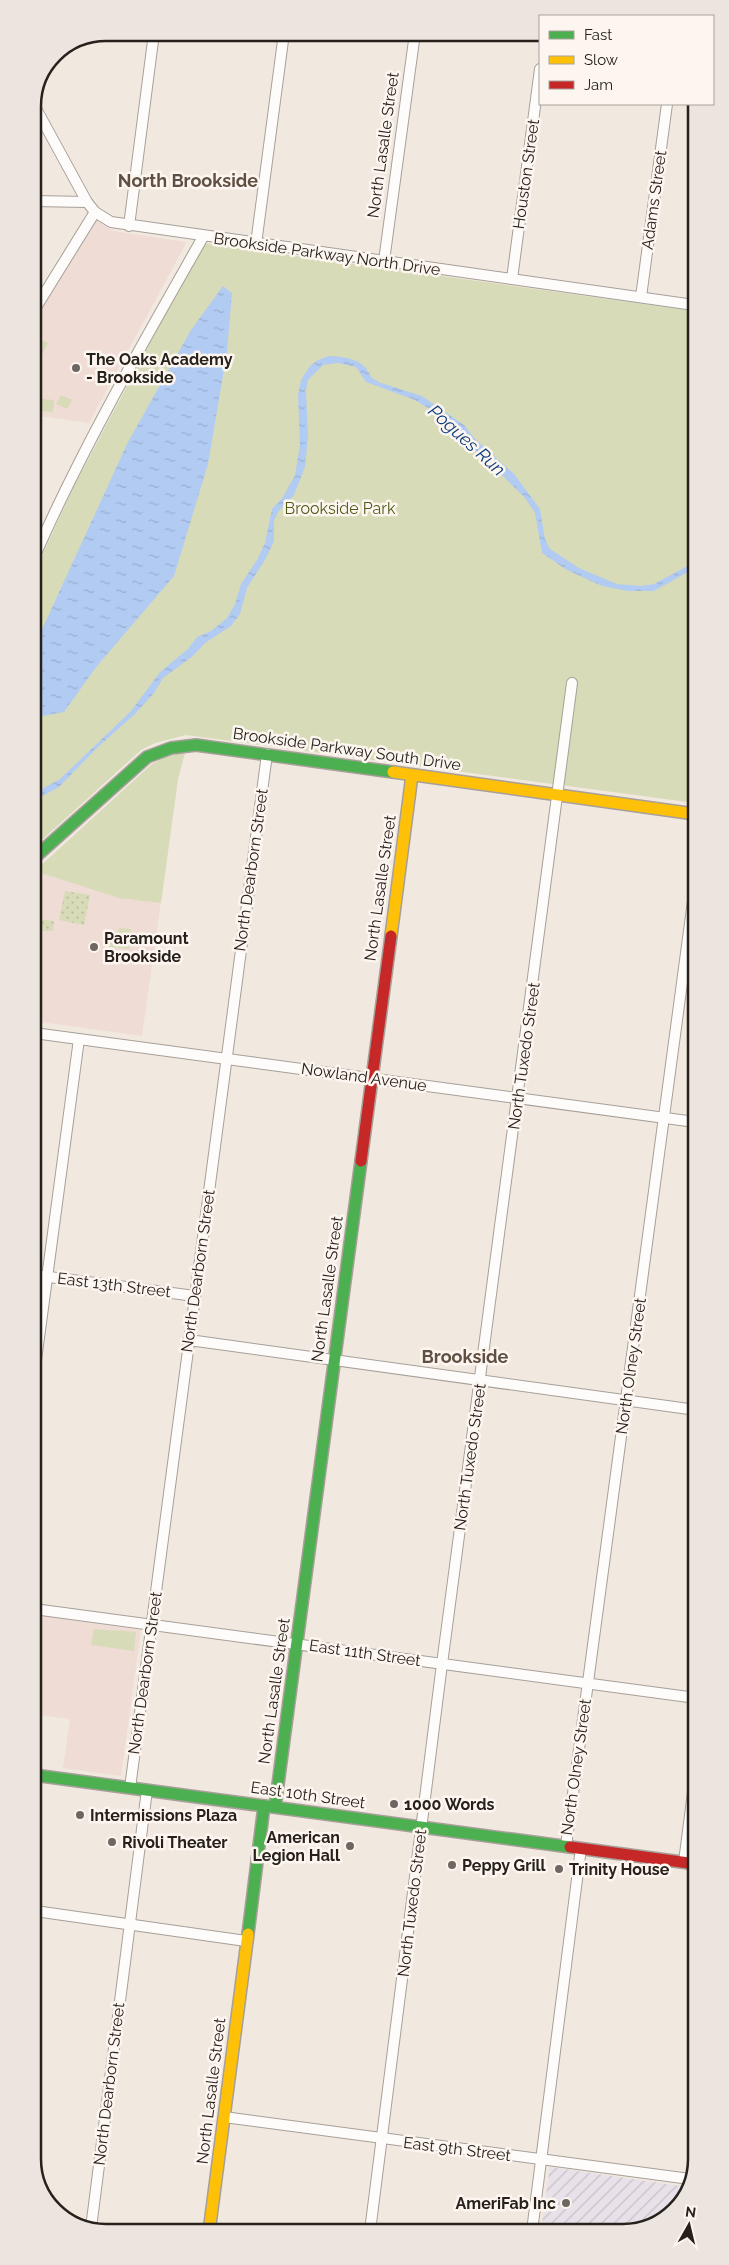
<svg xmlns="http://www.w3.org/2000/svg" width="729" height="2265" font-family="Raleway,sans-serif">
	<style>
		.industrial { fill: url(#industrial-furrows) }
		.education { fill: #efdcd5 }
		.grass { fill: url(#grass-dots) }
		.park { fill: #d8dbb7 }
		.water { fill: url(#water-ripples) }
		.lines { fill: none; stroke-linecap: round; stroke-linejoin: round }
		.street-casing { stroke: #a79f99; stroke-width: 12 }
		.fast-casing { stroke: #a79f99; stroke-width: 14 }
		.slow-casing { stroke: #a79f99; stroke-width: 14 }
		.jam-casing { stroke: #a79f99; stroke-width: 14 }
		.street { stroke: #fdfcfa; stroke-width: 10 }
		.fast { stroke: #4caf50; stroke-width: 11 }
		.slow { stroke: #ffc107; stroke-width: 11 }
		.jam { stroke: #c62828; stroke-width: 11 }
		.poi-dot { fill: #6e6660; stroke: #fdf6f0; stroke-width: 2 }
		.labels { text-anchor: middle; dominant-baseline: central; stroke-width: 5; stroke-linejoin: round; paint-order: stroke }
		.street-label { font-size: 16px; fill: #27201b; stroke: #fdf6f0 }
		.poi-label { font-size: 16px; font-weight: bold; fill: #27201b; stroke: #fdf6f0; text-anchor: start }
		.park-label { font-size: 16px; fill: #505b17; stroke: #fdf6f0 }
		.neighbourhood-label { font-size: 18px; font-weight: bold; fill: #5f5043; stroke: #fdf6f0 }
		.water-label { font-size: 18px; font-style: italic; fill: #0e3c7c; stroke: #fdf6f0 }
		.rim { fill: none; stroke: #27201b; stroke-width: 2.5 }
	</style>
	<defs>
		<pattern id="industrial-furrows" width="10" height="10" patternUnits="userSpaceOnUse" patternTransform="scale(1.25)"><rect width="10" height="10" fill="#e9e1e9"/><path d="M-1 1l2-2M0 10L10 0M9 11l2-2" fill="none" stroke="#c8c1c7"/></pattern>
		<pattern id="grass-dots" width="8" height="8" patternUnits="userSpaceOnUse" patternTransform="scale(1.25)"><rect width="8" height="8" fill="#d8dbb7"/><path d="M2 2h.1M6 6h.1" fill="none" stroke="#b9bc9d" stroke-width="1.8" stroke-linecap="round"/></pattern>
		<pattern id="water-ripples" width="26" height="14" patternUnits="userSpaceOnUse" patternTransform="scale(1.25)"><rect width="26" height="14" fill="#b2cbf3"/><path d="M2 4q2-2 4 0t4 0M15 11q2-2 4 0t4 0" fill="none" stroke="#99aed0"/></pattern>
	</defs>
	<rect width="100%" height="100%" fill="#f1e8df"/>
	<path class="industrial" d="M 550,2167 L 687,2187 L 681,2204 L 642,2230 L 541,2230 Z"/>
	<g class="education">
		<path d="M 96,220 L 113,231 L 186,242 L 185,245 L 89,423 L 33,415 L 33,320 Z"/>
		<path d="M 185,752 L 178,779 L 142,1036 L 34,1021 L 33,873 L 152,764 Z"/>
		<path d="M 34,1615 L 141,1630 L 121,1776 L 63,1768 L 70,1719 L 34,1714 Z"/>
	</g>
	<g class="grass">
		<path d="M 65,891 L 90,895 L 84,925 L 59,920 Z"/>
		<path d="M 38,919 L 54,921 L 53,931 L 40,931 L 40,927 L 38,926 Z"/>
	</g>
	<g class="park">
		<path d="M 203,243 L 694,311 L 695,803 L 186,735 L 155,743 L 141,750 L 33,848 L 33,575 L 74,486 Z"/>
		<path d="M 33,336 L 48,343 L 33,373 Z"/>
		<path d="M 61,395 L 72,400 L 67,409 L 56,404 Z"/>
		<path d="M 33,398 L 54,400 L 53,412 L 33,410 Z"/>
		<path d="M 185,752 L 178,779 L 161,903 L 119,898 L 35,871 L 152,764 L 167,756 Z"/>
		<path d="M 119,928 L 131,929 L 129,949 L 104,946 L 105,934 L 110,935 L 111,932 L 118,932 Z"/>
		<path d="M 94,1629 C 108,1631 122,1630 136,1632 L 134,1651 L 91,1645 Z"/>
	</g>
	<g class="water">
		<path d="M 223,286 L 232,293 L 227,352 L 208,464 L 174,576 L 97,666 L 64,712 L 38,717 L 33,715 L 33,649 L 128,442 L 191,330 Z"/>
		<path d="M 329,356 C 346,357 365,359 371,377 L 378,382 L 422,396 L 464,425 L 476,440 L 514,474 L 540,509 L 545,539 L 550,549 L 579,568 L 617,584 L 641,586 L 654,584 L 695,562 L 695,568 L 654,591 L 628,591 L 602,586 L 567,570 L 542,553 L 535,513 L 525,498 L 504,477 L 437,414 L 415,400 L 366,382 L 356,367 L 338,363 L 323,365 L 308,380 L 306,390 L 308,437 L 305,467 L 294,495 L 278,512 L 274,521 L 274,541 L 265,560 L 247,588 L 240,614 L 231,626 L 205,643 L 193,656 L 163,678 L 154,693 L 135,714 L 99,746 L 59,787 L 33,801 L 33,794 L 60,779 L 131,711 L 160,672 L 188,649 L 197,637 L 211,631 L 227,618 L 235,604 L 241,584 L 257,560 L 265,543 L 272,509 L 283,497 L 295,475 L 300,445 L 298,395 L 301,380 L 310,366 L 318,360 Z"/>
	</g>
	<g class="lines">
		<g class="street-casing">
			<g id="street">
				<path d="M 33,103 L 87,202 L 95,212 L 111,222 L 694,305"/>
				<path d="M 33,201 L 87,202"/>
				<path d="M 129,226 L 154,33"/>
				<path d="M 256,244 L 284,33"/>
				<path d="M 384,261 L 415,33"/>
				<path d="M 512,279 L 540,69"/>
				<path d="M 641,297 L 667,104"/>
				<path d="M 33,312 L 95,212"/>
				<path d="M 33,560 C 82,448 143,343 203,237"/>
				<path d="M 34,1033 L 695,1122"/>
				<path d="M 34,1275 L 195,1296"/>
				<path d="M 189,1340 L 696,1410"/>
				<path d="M 34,1375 L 79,1039"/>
				<path d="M 34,1609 L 696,1698"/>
				<path d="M 130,1788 L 267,754"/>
				<path d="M 566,1846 L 695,886"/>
				<path d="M 684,1862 L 696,1769"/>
				<path d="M 35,1911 L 246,1941"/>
				<path d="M 224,2117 L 690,2179"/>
				<path d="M 91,2228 L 147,1790"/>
				<path d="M 370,2231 L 442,1664 L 572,683"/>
				<path d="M 532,2231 L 581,1848"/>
			</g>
		</g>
		<g class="fast-casing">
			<g id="fast">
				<path d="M 33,859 L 147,757 L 171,748 L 196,745 L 393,772"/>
				<path d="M 34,1775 L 570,1847"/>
				<path d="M 275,1807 L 361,1161"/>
				<path d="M 248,1934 L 264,1806"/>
			</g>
		</g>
		<g class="slow-casing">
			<g id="slow">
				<path d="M 393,772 L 695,814"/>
				<path d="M 391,936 L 412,775"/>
				<path d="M 209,2232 L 248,1934"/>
			</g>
		</g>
		<g class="jam-casing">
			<g id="jam">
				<path d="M 361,1161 L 391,936"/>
				<path d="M 570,1847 L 696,1864"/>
			</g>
		</g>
		<use href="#street" class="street"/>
		<use href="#fast" class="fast"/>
		<use href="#slow" class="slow"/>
		<use href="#jam" class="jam"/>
	</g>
	<g class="poi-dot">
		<circle cx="76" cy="368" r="5"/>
		<circle cx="94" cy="947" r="5"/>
		<circle cx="394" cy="1804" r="5"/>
		<circle cx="80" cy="1815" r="5"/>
		<circle cx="112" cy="1842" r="5"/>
		<circle cx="350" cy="1846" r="5"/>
		<circle cx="452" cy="1865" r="5"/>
		<circle cx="559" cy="1869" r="5"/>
		<circle cx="566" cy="2203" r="5"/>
	</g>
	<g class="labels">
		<g class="street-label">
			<text transform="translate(383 145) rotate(-82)">North Lasalle Street</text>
			<text transform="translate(526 174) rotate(-82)">Houston Street</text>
			<text transform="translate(654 200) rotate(-82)">Adams Street</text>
			<text transform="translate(327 254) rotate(8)">Brookside Parkway North Drive</text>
			<text transform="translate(347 749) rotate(8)">Brookside Parkway South Drive</text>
			<text transform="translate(251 870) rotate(-82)">North Dearborn Street</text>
			<text transform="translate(380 888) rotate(-82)">North Lasalle Street</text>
			<text transform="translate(524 1056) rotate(-82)">North Tuxedo Street</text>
			<text transform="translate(364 1077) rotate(8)">Nowland Avenue</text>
			<text transform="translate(198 1271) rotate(-82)">North Dearborn Street</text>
			<text transform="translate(114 1285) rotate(7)">East 13th Street</text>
			<text transform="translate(327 1289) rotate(-82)">North Lasalle Street</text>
			<text transform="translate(631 1366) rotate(-82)">North Olney Street</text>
			<text transform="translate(470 1457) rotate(-82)">North Tuxedo Street</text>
			<text transform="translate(365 1653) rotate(8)">East 11th Street</text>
			<text transform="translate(145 1673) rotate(-82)">North Dearborn Street</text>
			<text transform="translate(274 1691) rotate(-82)">North Lasalle Street</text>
			<text transform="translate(576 1767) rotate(-82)">North Olney Street</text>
			<text transform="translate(308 1795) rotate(8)">East 10th Street</text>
			<text transform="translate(412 1903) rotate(-83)">North Tuxedo Street</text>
			<text transform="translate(109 2084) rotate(-83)">North Dearborn Street</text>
			<text transform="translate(211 2091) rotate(-83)">North Lasalle Street</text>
			<text transform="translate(457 2149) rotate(7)">East 9th Street</text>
		</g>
		<g class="poi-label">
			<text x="86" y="359">The Oaks Academy<tspan x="86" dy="18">- Brookside</tspan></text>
			<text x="104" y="938">Paramount<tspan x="104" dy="18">Brookside</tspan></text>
			<text x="404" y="1804">1000 Words</text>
			<text x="90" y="1815">Intermissions Plaza</text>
			<text x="340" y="1837" text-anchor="end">American<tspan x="340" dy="18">Legion Hall</tspan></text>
			<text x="122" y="1842">Rivoli Theater</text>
			<text x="462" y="1865">Peppy Grill</text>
			<text x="569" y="1869">Trinity House</text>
			<text x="556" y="2203" text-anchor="end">AmeriFab Inc</text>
		</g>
		<g class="park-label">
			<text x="340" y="508">Brookside Park</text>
		</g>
		<g class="neighbourhood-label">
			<text x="188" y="180">North Brookside</text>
			<text x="465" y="1356">Brookside</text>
		</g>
		<g class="water-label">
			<text transform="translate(467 440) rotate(42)">Pogues Run</text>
		</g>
	</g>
	<path d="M0 0H729V2265H0ZM106 41H623A65 65 0 0 1 688 106V2159A65 65 0 0 1 623 2224H106A65 65 0 0 1 41 2159V106A65 65 0 0 1 106 41Z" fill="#ece5df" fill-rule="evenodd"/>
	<path class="rim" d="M106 41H623A65 65 0 0 1 688 106V2159A65 65 0 0 1 623 2224H106A65 65 0 0 1 41 2159V106A65 65 0 0 1 106 41Z"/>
	<rect x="539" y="15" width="175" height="90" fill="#fdf6f0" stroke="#a7a09b"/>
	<rect x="549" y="31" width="25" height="8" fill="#4caf50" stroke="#a7a09b"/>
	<text x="584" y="40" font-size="15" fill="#27201b">Fast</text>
	<rect x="549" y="56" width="25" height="8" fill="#ffc107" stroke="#a7a09b"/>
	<text x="584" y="65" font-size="15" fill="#27201b">Slow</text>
	<rect x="549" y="81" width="25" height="8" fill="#c62828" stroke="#a7a09b"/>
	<text x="584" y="90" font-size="15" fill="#27201b">Jam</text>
	<g transform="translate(689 2225) rotate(8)" stroke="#fdf6f0" stroke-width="4" paint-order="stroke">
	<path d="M0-4L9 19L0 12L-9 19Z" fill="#27201b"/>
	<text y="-8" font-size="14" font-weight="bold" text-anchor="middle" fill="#27201b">N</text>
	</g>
</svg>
